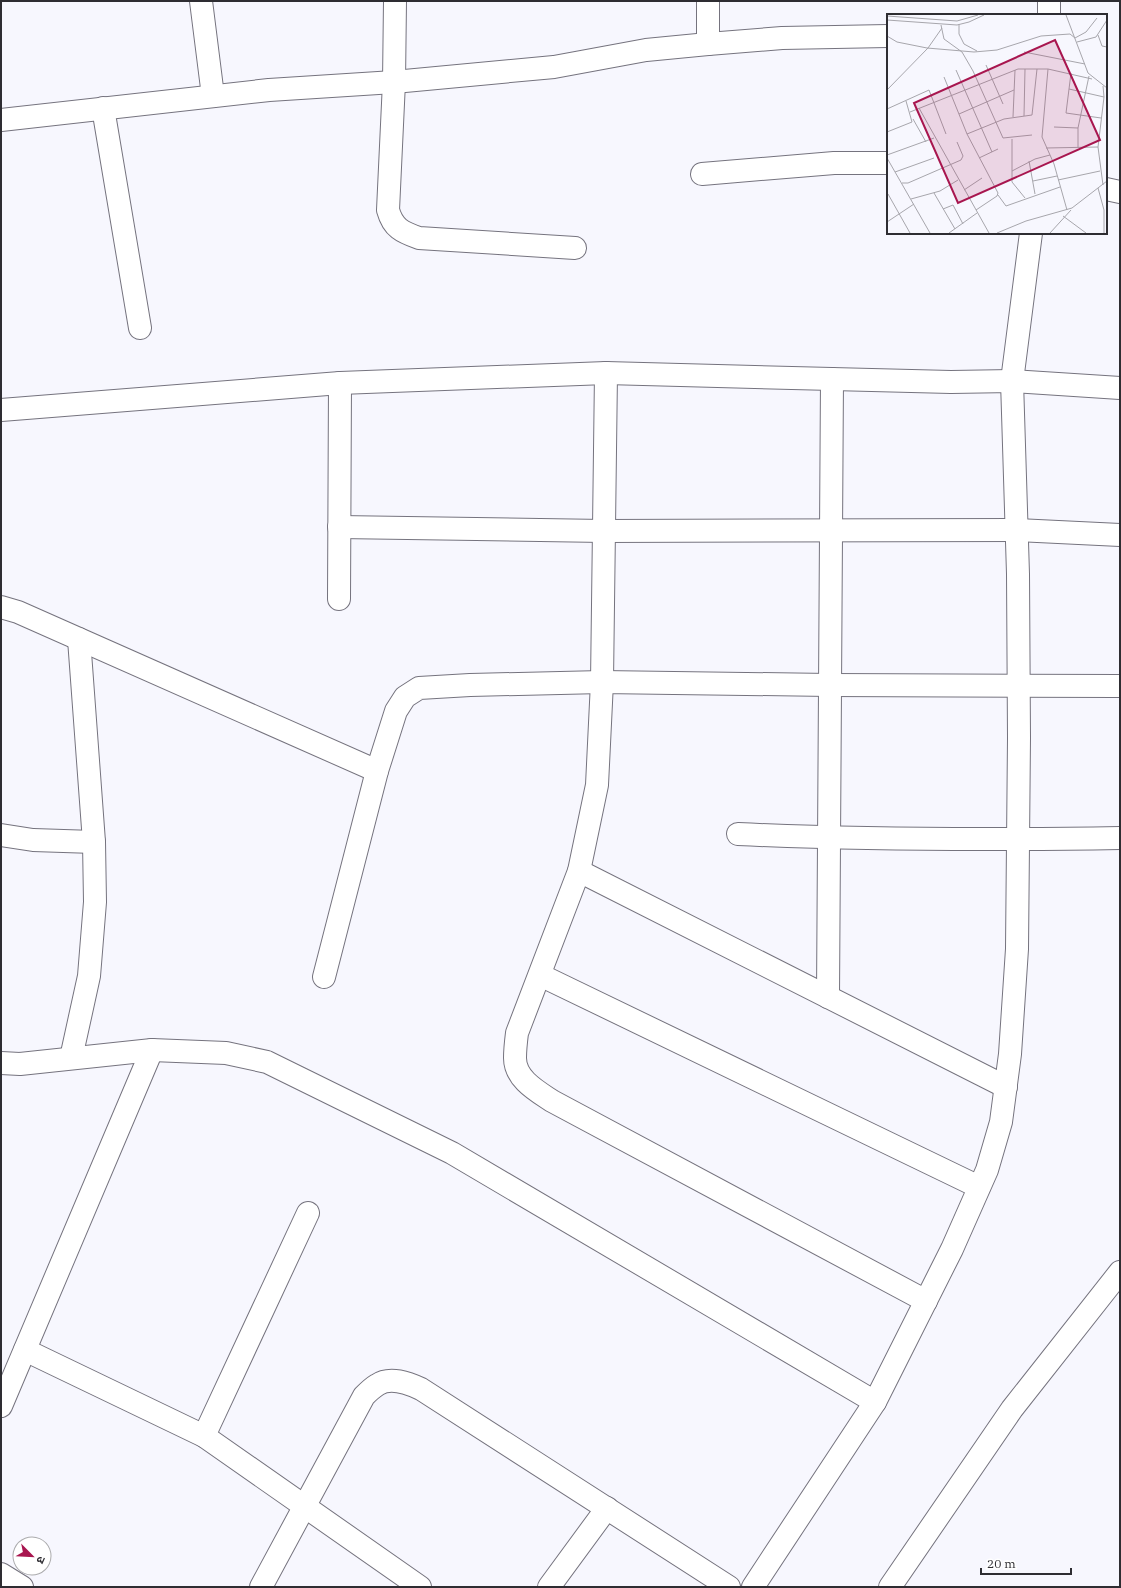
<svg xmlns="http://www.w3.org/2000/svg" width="1121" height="1588" font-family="'IBM Plex Serif','Noto Sans Devanagari',serif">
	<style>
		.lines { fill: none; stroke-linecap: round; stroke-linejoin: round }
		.minor-casing { stroke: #75737e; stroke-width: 24 }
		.minor { stroke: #fff; stroke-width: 22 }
		.inset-road { fill: none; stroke: #a7a6ac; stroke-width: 1 }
		.view { fill: #a8164f; fill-opacity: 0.15; stroke: #a8164f; stroke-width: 2 }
		.inset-edge { fill: none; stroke: #2e2d32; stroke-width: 2 }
	</style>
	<rect width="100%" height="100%" fill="#f7f7fe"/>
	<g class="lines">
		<g class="minor-casing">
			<g id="minor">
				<path d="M 201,1 L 213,96"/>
				<path d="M 395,1 L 394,82 L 388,210 C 393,228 402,232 419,238 L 575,248"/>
				<path d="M 708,1 L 708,44"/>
				<path d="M 1049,15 L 1049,1"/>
				<path d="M 103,108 L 140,328"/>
				<path d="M 1,120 L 269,90 L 394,82 L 554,67 L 646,50 L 708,44 L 782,38 L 888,36"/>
				<path d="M 702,174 L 834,163 L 888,163"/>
				<path d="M 1106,189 L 1120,192"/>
				<path d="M 606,373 L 602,682 L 597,785 L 579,871 L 517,1033 C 516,1041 515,1050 515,1058 C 515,1079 537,1091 552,1101 L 926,1301"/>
				<path d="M 1,410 L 340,383 L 606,373 L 832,379 L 951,382 L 1012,381 L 1120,388"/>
				<path d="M 339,527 L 604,531 L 1017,530 L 1120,535"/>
				<path d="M 339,599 L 340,383"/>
				<path d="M 1,607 L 18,612 L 377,771"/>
				<path d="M 738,834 C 865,840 993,840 1120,838"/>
				<path d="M 1,835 L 33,840 L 94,842"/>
				<path d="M 579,871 L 1006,1087"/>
				<path d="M 540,975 L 979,1187"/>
				<path d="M 324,977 L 377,771 L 396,711 L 405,697 L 419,688 L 470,685 L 602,682 L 830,685 L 1120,686"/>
				<path d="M 828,997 L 832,379"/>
				<path d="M 71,1058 L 89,976 L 95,902 L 94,842 L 79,639"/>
				<path d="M 1,1063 L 20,1064 L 152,1050 L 226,1053 L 267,1062 L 452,1153 L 875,1402"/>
				<path d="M 25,1350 L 204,1436 L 420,1587"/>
				<path d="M 1,1406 L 152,1050"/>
				<path d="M 204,1436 L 308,1213"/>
				<path d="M 1,1574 L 22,1587"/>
				<path d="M 261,1587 L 364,1396 C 368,1392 372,1388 377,1385 C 390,1376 408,1383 421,1389 L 729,1587"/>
				<path d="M 549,1587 L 607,1508"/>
				<path d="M 753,1587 L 875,1402 L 952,1249 L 987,1170 L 1001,1122 L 1010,1054 L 1017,949 L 1019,738 L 1018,574 L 1012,381 L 1031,233"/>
				<path d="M 890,1587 L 1012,1409 L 1120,1272"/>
			</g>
		</g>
		<use href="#minor" class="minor"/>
	</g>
	<g transform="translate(887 14)">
		<rect width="220" height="220" fill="#f7f7fe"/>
		<path class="inset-road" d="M 179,1 L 201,59 L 220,74M 0,2 L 70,7 L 91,1M 0,6 L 70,11 L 82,8 L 97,1M 72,10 L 72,20 L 77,30 L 90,37M 54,11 L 57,25 L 75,38 L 86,57 L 116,124 L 145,121M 211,21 L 215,32 L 220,33M 0,22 L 10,28 L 40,34 L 87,38 L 110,36 L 154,22 L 183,20 L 188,24 L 199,18 L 210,4M 190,28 L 209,23 L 220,6M 137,38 L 198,50M 99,51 L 116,90M 161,55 L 155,123 L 167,150 L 180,196M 69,56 L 105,138M 184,59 L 179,99 L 214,104M 57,63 L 80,120 L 111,179 L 110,182 L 89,196M 216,72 L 217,83 L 211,133 L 216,171M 182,75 L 217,83M 0,76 L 41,34 L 55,14M 32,94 L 102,219M 0,95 L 42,76 L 59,120M 23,98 L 131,55 L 161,55 L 205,65M 72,100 L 127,76M 137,102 L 138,55M 126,103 L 128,56M 26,105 L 39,128M 167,113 L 191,114M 0,118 L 25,108 L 19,87M 80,120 L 117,105 L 145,101 L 150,55M 125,125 L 125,168 L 138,184M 191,133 L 191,114 L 202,62M 159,134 L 211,133M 0,141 L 47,124M 0,144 L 43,219M 92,144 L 111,135M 142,147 L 148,180M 125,157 L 148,145 L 163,141M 8,158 L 47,144M 171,166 L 213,157M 146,167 L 170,162M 15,169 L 21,169 L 74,146 L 76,142 L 70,128M 211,174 L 217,196 L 217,219M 77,176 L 95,164M 47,179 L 68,215M 1,180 L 23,219M 111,181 L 119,192 L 173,173M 24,185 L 53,177 L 71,166M 56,195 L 66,191 L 76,210M 176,202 L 199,219M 0,208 L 27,190M 62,219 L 90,199M 110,219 L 139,207 L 185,194 L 220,167M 163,219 L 184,196"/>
		<path class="view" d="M 168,26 L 213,126 L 71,189 L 27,89 Z"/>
		<rect width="220" height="220" class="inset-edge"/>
	</g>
	<rect width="1121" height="1588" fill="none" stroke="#2e2d32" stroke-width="4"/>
	<g transform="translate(32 1556) rotate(114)"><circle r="19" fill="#ffffff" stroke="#ababad"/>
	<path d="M0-3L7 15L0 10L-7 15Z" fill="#a8164f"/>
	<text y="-6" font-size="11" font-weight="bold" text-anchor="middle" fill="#2e2d32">उ</text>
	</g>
	<path d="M981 1568v6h90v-6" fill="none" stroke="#2e2d32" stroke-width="2"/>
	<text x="987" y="1568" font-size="12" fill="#2e2d32" stroke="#ffffff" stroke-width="3" paint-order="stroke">20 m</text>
</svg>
